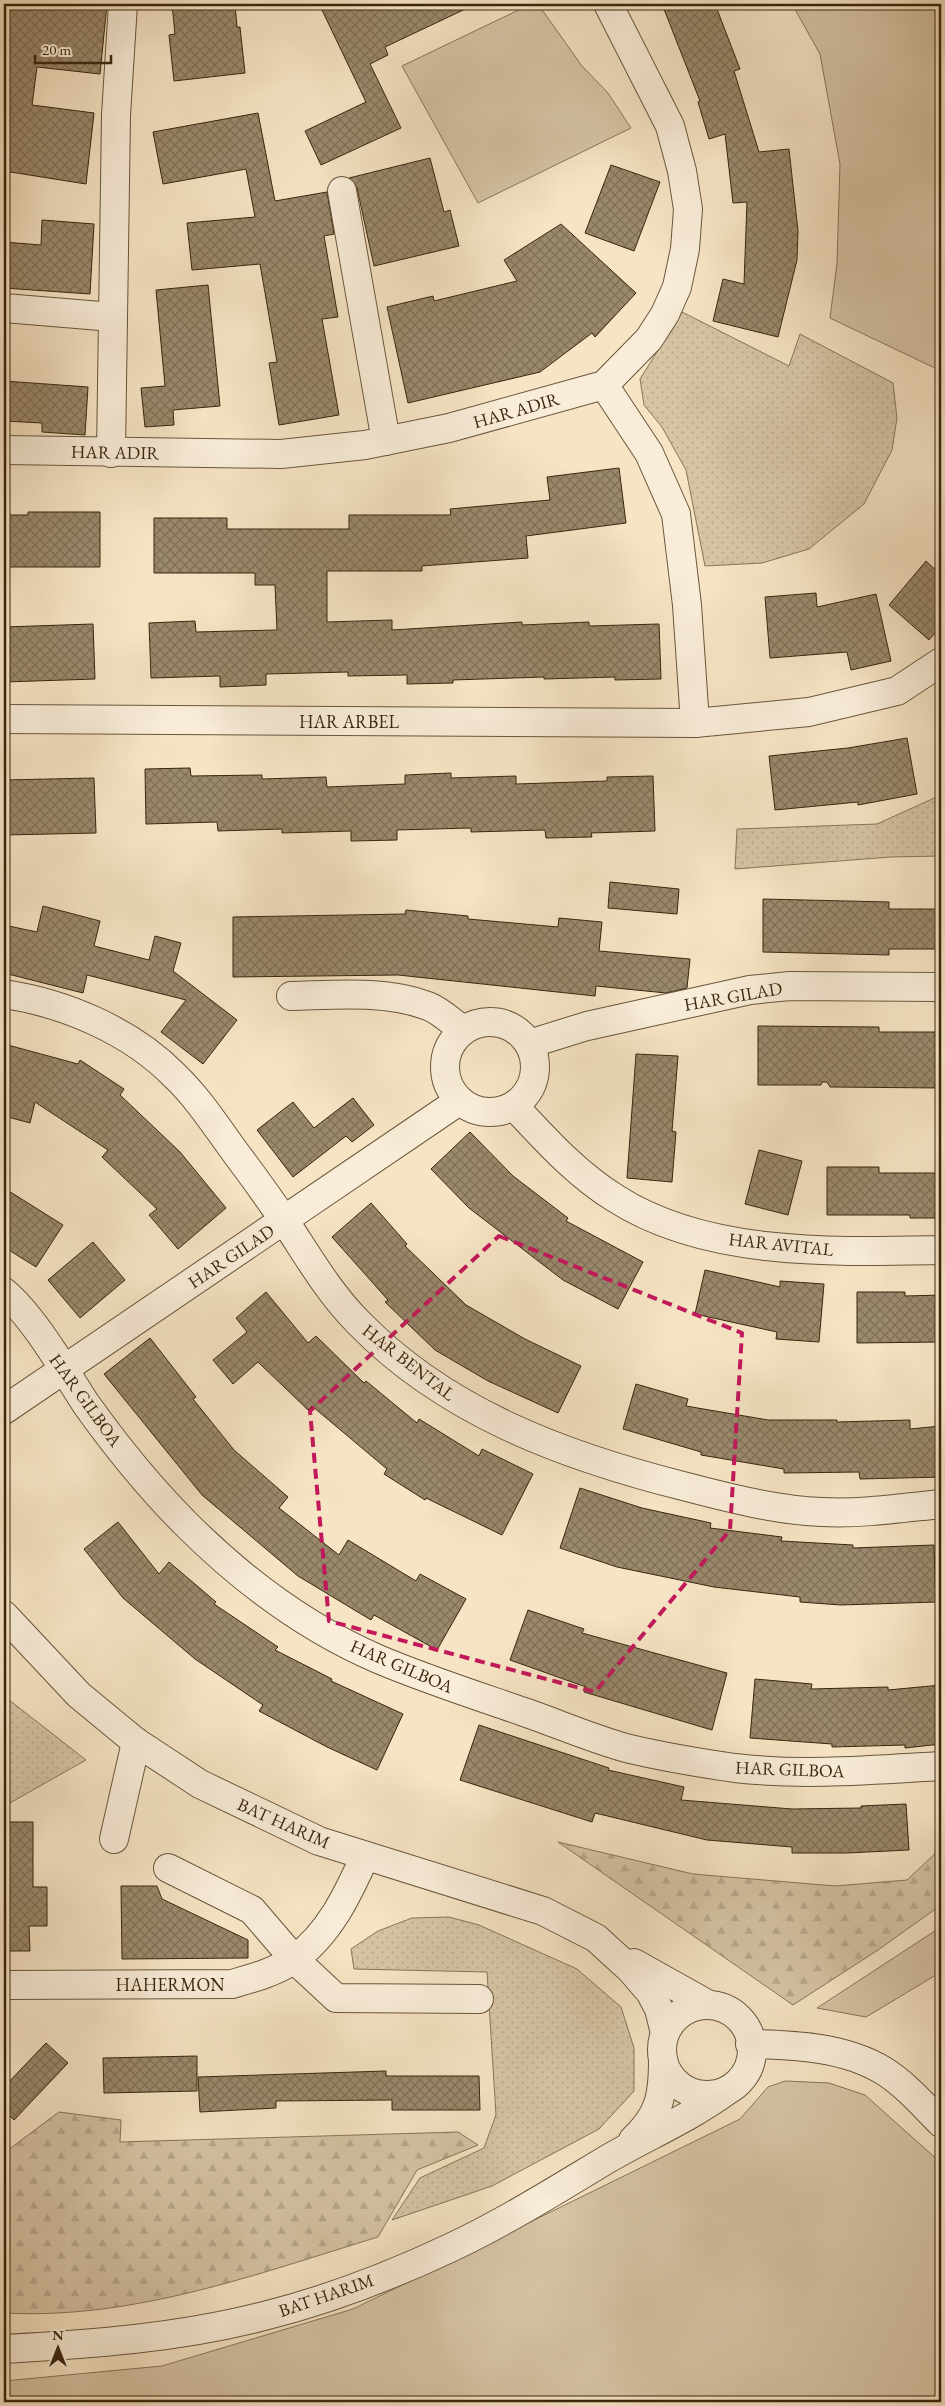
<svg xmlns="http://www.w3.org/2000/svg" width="945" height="2406" font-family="'EB Garamond',serif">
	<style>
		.grass { fill: #d6c4a5; stroke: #87755a }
		.forest { fill: url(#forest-firs); stroke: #87755a }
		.park { fill: url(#park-dots); stroke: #87755a }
		.building { fill: url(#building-cross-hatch); stroke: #38260e }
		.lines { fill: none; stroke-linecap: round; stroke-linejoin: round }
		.minor-casing { stroke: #68563c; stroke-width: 30 }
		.minor { stroke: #f9edd9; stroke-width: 28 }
		.marked { fill: none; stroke: #c2185b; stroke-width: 4; stroke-dasharray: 10 6; stroke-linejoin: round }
		.labels { text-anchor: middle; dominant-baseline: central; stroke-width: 4; stroke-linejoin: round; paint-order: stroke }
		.street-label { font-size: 18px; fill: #38260e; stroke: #f9edd9 }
	</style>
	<defs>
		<pattern id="forest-firs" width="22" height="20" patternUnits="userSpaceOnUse" patternTransform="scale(1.25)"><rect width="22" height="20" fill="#d6c4a5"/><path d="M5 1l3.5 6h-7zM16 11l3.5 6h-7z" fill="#b8a88d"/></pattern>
		<pattern id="park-dots" width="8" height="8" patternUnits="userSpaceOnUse" patternTransform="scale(1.25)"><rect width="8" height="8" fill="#d6c4a5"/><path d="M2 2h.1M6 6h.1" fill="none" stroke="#b8a88d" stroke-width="1.8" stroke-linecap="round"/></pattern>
		<pattern id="building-cross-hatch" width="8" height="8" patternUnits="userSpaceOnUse" patternTransform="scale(1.25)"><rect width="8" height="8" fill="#9b896d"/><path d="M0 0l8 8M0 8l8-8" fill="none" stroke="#7f7058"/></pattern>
	</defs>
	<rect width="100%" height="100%" fill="#f6e4c4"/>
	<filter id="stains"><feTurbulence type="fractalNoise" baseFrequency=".004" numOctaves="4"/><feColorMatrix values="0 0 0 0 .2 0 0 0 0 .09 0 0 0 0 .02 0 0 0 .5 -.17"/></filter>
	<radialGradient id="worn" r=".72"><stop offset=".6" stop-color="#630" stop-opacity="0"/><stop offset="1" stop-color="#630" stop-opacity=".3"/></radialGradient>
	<g class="grass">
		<path d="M 531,4 L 538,4 L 582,66 L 608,93 L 631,128 L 478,203 L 402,66 Z"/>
		<path d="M 792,4 L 941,4 L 941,371 L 830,318 L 837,263 L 840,164 L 820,54 Z"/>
		<path d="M 941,1927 L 941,1972 L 866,2017 L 817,2008 Z"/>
		<path d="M 785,2081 L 829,2083 L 865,2095 L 941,2163 L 941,2402 L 4,2402 L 4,2381 L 162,2366 L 353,2309 L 740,2119 L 768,2087 Z"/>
	</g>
	<g class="forest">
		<path d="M 941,1818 L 941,1905 L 878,1950 L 793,2005 L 558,1842 L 693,1874 L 835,1886 L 907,1880 L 938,1851 Z"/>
		<path d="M 59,2112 L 121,2120 L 120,2142 L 458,2132 L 478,2145 L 417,2170 L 378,2237 C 257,2274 133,2320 4,2313 L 4,2153 Z"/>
	</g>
	<g class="park">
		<path d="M 682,312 L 789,366 L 800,334 L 893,383 L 897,418 L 892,450 L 864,504 L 809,549 L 762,563 L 705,566 L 686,470 L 662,427 L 644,405 L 640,379 Z"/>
		<path d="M 941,795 L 941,856 L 891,857 L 735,869 L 737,829 L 877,824 Z"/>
		<path d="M 4,1696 L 86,1760 L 10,1803 L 4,1804 Z"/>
		<path d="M 449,1917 L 479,1925 L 577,1969 L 621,2007 L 634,2048 L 634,2091 L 599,2129 L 492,2186 L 392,2220 L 420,2178 L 484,2148 L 496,2115 L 487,1972 L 354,1969 L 351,1949 L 378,1931 L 412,1918 Z"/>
	</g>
	<g class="building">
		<path d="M 4,4 L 63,8 L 63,4 L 107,4 L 100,74 L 37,67 L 32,105 L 94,113 L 86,184 L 4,171 Z"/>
		<path d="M 172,4 L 235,4 L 237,27 L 240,27 L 245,73 L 174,81 L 169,35 L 175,34 Z"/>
		<path d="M 336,4 L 476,4 L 385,47 L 388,55 L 370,64 L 401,128 L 321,165 L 305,131 L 366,102 L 322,10 Z"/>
		<path d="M 662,4 L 715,4 L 740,69 L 734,71 L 759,152 L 789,149 L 798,231 L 797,260 L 778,337 L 713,321 L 723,279 L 744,284 L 747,202 L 733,203 L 725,134 L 709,139 L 698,102 L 700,101 Z"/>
		<path d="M 258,113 L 275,201 L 327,192 L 334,234 L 324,236 L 338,317 L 322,319 L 339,415 L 279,425 L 269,363 L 277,362 L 260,264 L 192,270 L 187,223 L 255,217 L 246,169 L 163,184 L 153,132 Z"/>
		<path d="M 430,158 L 444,212 L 450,210 L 459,246 L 374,266 L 357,188 L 349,178 Z"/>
		<path d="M 611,165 L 660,182 L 634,251 L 585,233 Z"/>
		<path d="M 42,220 L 94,224 L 90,294 L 4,288 L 4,242 L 41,245 Z"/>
		<path d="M 561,224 L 636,293 L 595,337 L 592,333 L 540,372 L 408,403 L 387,307 L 433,296 L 434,301 L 517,281 L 504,260 Z"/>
		<path d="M 208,285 L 220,406 L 173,410 L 174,425 L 145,427 L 141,388 L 165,386 L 156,290 Z"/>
		<path d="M 4,381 L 88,387 L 85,435 L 42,432 L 42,423 L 4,421 Z"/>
		<path d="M 619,468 L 626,523 L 526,536 L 528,558 L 422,566 L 422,571 L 327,571 L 327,622 L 392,620 L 392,630 L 522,622 L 522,625 L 589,622 L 589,626 L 659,624 L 661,679 L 615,680 L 615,677 L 544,679 L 544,677 L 453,680 L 453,683 L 407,684 L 407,675 L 348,676 L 348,672 L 266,674 L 266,685 L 220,687 L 220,676 L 151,678 L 149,623 L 195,621 L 196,632 L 277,630 L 275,585 L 255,585 L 255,573 L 154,573 L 154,518 L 227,518 L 227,529 L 349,529 L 349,515 L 451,515 L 450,509 L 550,500 L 547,477 Z"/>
		<path d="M 28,512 L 100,512 L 100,567 L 4,567 L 4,515 L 28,515 Z"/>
		<path d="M 926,561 L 941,575 L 941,626 L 929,640 L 889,605 Z"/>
		<path d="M 816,593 L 817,607 L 876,594 L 891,661 L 851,670 L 847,652 L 770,658 L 765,597 Z"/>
		<path d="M 93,624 L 95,679 L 4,682 L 4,627 Z"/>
		<path d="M 907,738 L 917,794 L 858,805 L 858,802 L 775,810 L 769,756 L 848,748 Z"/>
		<path d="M 190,768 L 191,776 L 262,775 L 262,779 L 326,777 L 327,787 L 405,784 L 405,775 L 451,773 L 451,778 L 516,776 L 516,784 L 607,781 L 607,777 L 653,776 L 655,831 L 591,833 L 592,837 L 546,838 L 545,830 L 471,832 L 471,828 L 397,830 L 397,840 L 351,841 L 351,831 L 282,833 L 282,829 L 218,831 L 217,822 L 146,824 L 145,769 Z"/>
		<path d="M 94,778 L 96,833 L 4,835 L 4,780 Z"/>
		<path d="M 610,882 L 679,889 L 677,914 L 608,908 Z"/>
		<path d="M 763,899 L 889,902 L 889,909 L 941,909 L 941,949 L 889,949 L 889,955 L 763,952 Z"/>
		<path d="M 43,906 L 100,921 L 94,946 L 149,960 L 155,936 L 181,943 L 173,971 L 237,1020 L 203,1064 L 161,1032 L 186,1000 L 87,975 L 83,993 L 4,973 L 4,925 L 37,932 Z"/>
		<path d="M 406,910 L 468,916 L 468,919 L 558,927 L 559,918 L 602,922 L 599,951 L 690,959 L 687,988 L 666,993 L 596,986 L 595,996 L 398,975 L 233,977 L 233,917 L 405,914 Z"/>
		<path d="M 758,1026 L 879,1027 L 879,1032 L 941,1032 L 941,1088 L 830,1087 L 827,1082 L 822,1082 L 821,1085 L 758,1085 Z"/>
		<path d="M 4,1044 L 78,1064 L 80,1060 L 124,1089 L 120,1095 L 180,1152 L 226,1208 L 178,1249 L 149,1215 L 157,1209 L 102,1157 L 108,1150 L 35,1102 L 30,1123 L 4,1116 Z"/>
		<path d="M 636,1054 L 678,1056 L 672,1131 L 676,1132 L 672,1182 L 627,1178 Z"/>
		<path d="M 353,1098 L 374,1125 L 352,1142 L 346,1136 L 293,1177 L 257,1130 L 293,1102 L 314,1128 Z"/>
		<path d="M 470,1132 L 513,1176 L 568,1218 L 566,1221 L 643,1262 L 618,1309 L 563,1280 L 469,1208 L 431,1169 Z"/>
		<path d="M 759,1150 L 802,1161 L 788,1215 L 745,1204 Z"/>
		<path d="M 827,1167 L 879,1167 L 879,1173 L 941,1173 L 941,1218 L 910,1218 L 910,1215 L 827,1215 Z"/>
		<path d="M 4,1188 L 63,1225 L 36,1267 L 4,1247 Z"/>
		<path d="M 371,1203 L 407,1244 L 405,1246 L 466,1305 L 525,1339 L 581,1366 L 558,1413 L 488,1381 L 435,1350 L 385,1302 L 388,1300 L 332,1237 Z"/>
		<path d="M 93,1242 L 125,1280 L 80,1318 L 48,1280 Z"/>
		<path d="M 705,1270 L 780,1287 L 780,1281 L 824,1284 L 819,1342 L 776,1339 L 777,1332 L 695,1314 Z"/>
		<path d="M 266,1292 L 308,1343 L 316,1336 L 364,1383 L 366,1381 L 417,1423 L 419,1419 L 479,1456 L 482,1449 L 533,1474 L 502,1535 L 426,1498 L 425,1500 L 384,1474 L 387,1469 L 312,1406 L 308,1410 L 258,1362 L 233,1384 L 213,1360 L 247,1332 L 236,1318 Z"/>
		<path d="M 857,1292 L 905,1292 L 905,1296 L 941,1295 L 941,1342 L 857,1343 Z"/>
		<path d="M 150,1338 L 196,1397 L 193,1399 L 234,1450 L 288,1497 L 279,1508 L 339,1555 L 348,1540 L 416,1581 L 420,1574 L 466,1599 L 437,1650 L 374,1615 L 371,1620 L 298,1576 L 202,1495 L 104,1374 Z"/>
		<path d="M 636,1384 L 688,1399 L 686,1406 L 768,1420 L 837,1420 L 837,1422 L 910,1420 L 910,1429 L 941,1426 L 941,1477 L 860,1479 L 859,1472 L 784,1473 L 784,1469 L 701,1455 L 701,1452 L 623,1429 Z"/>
		<path d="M 580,1488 L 642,1508 L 711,1523 L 710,1528 L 782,1537 L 781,1541 L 853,1545 L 853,1548 L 934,1545 L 936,1602 L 841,1605 L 800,1602 L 800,1597 L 714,1587 L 617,1567 L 560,1548 Z"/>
		<path d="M 118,1522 L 159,1574 L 169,1562 L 216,1602 L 214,1604 L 278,1647 L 275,1650 L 332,1679 L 331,1681 L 403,1714 L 377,1770 L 327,1747 L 259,1711 L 263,1705 L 195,1659 L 123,1598 L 84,1549 Z"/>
		<path d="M 528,1610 L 584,1629 L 582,1633 L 727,1673 L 712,1730 L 584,1692 L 586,1687 L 510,1660 Z"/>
		<path d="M 755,1679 L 812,1684 L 811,1689 L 888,1687 L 888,1690 L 941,1685 L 941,1744 L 905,1748 L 905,1745 L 832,1747 L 832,1744 L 750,1738 Z"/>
		<path d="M 479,1725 L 609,1768 L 608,1770 L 684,1787 L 681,1800 L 792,1809 L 861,1808 L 861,1806 L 906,1804 L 909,1850 L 847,1853 L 792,1853 L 792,1847 L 707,1840 L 595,1813 L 592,1822 L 460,1780 Z"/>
		<path d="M 4,1822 L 33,1822 L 33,1887 L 47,1887 L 47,1926 L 29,1926 L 30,1951 L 4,1951 Z"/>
		<path d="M 121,1886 L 157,1886 L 162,1899 L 248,1940 L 248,1958 L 122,1959 Z"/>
		<path d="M 46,2043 L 68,2063 L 14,2120 L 4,2110 L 4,2087 Z"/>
		<path d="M 197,2056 L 197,2091 L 104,2093 L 103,2058 Z"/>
		<path d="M 386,2071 L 386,2076 L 479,2076 L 480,2110 L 392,2110 L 392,2100 L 276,2101 L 276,2108 L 200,2112 L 198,2077 Z"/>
	</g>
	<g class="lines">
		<g class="minor-casing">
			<g id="minor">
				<path d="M 342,191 L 386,441"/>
				<path d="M 4,308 L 113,317"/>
				<path d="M 604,385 L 649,453 L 676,514 L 687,605 L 695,723"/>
				<path d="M 4,450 L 281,454 L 365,445 L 449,428 L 604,385 L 649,339 L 665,314 L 677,287 L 685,249 L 688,209 L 682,171 L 670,126 L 608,4"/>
				<path d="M 111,453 L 116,115 L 123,4"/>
				<path d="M 4,719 L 695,723 L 809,712 L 897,691 L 941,662"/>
				<path d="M 4,994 C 65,1003 131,1031 175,1076 C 198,1098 216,1126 235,1152 C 253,1176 271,1201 288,1226 C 309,1258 330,1294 358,1322 C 445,1412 564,1456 683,1486 C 729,1498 775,1510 822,1512 C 862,1514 902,1508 941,1504"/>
				<path d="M 291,996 C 336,995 385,990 428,1006 C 441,1011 453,1023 463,1030"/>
				<circle cx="490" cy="1067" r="45"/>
				<path d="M 529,1044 L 587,1026 L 750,990 L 790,986 L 941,987"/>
				<path d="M 514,1106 C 545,1139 576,1174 615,1198 C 706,1257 837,1252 941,1250"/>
				<path d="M 4,1292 C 34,1317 64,1370 86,1404 C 116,1446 150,1488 186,1524 C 241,1579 306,1628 378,1659 C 425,1679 475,1695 524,1712 C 559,1724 595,1740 630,1749 C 664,1757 700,1763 735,1768 C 803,1776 872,1770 941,1766"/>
				<path d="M 4,1410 L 459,1101"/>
				<path d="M 4,1615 L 79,1695 L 136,1742 L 200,1784 L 319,1841 L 543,1911 L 596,1938 L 631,1970 L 650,1992 L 659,2009 L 665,2033"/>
				<path d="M 114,1839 L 136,1742"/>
				<path d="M 168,1868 L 252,1910 L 294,1959 L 336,1998 L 479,1999"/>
				<path d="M 634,1963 L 709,2005"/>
				<path d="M 4,1985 L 232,1984 C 253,1978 275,1972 293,1960 C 329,1935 348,1894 365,1856"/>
				<circle cx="707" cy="2050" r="45"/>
				<path d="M 750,2044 C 795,2045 845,2047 884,2071 C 905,2084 924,2106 941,2123"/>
				<path d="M 633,2140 C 660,2115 663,2095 663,2060"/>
				<path d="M 4,2349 C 92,2344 179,2338 264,2316 C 328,2300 393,2275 452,2247 C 505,2222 556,2190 606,2160 C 647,2136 690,2118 728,2090"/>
			</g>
		</g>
		<use href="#minor" class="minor"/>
	</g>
	<path class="marked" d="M 499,1236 L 742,1333 L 730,1530 L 595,1692 L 329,1621 L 310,1411 Z"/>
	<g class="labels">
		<g class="street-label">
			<text transform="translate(516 410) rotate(-16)">HAR ADIR</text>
			<text transform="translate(115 452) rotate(1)">HAR ADIR</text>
			<text x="349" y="721">HAR ARBEL</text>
			<text transform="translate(733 996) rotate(-10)">HAR GILAD</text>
			<text transform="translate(781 1244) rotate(6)">HAR AVITAL</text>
			<text transform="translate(231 1256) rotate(-34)">HAR GILAD</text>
			<text transform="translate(409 1362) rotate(38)">HAR BENTAL</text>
			<text transform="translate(86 1400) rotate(54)">HAR GILBOA</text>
			<text transform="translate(402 1666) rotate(23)">HAR GILBOA</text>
			<text transform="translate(790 1769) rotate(2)">HAR GILBOA</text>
			<text transform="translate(284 1823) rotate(24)">BAT HARIM</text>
			<text x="170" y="1984">HAHERMON</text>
			<text transform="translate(326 2295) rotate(-19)">BAT HARIM</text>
		</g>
	</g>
	<rect width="945" height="2406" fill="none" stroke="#f6e4c4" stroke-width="20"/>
	<rect x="5" y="5" width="935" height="2396" fill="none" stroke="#38260e" stroke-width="2.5"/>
	<rect x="10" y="10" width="925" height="2386" fill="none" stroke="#38260e"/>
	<g transform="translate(58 2348)" stroke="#f9edd9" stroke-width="4" paint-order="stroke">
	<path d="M0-4L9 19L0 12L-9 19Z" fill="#38260e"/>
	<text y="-8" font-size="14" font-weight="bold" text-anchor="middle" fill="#38260e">N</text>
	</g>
	<path d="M35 55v8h76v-8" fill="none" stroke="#38260e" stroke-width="2.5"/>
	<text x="42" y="55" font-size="15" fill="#38260e" stroke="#f9edd9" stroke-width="4" paint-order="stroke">20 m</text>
	<rect width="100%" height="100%" filter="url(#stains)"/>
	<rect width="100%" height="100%" fill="url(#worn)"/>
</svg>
